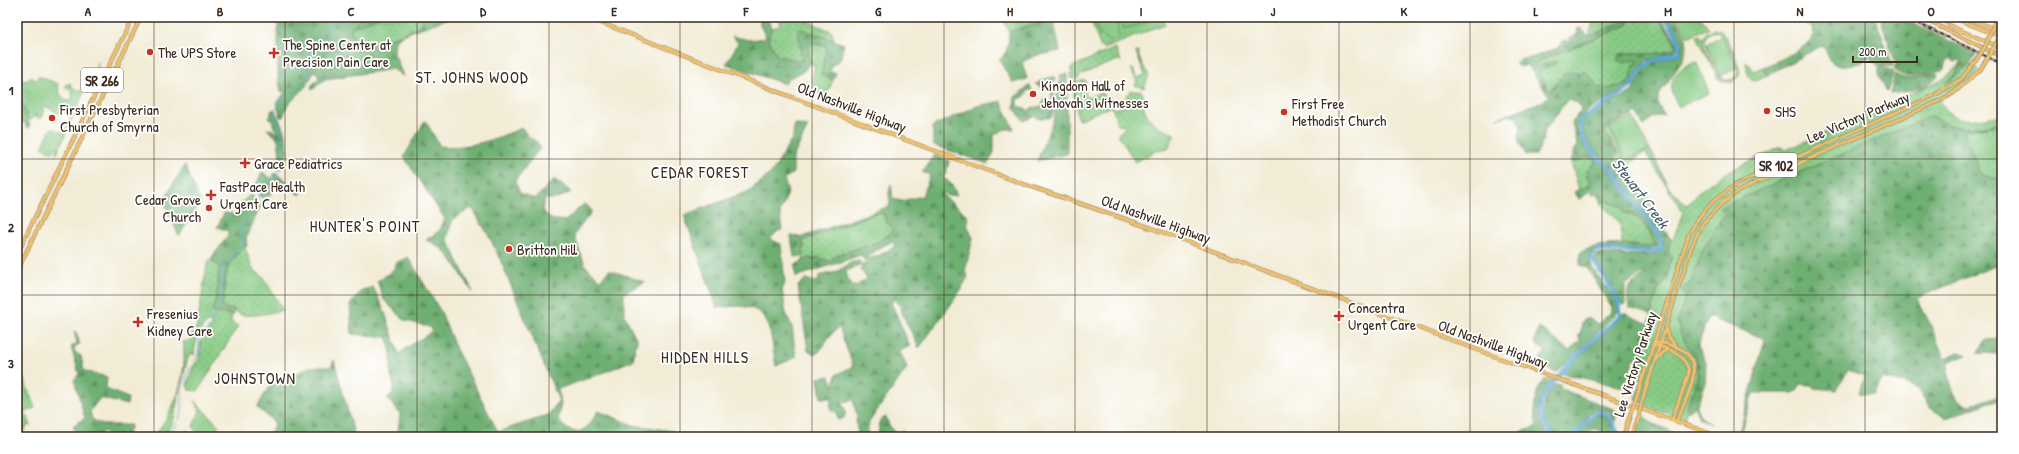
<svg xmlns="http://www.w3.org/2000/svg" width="2019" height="454" font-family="'Patrick Hand',sans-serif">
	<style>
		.grass { fill: url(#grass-dots); stroke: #627a52 }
		.forest { fill: url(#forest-firs); stroke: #546c48 }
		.park { fill: url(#park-tufts); stroke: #627a52 }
		.pitch { fill: #88cb85; stroke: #627a52; fill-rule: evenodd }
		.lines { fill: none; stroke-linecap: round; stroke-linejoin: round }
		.stream { stroke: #5aa7d3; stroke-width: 1 }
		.river { stroke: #5aa7d3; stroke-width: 4 }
		.major-casing { stroke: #968b7a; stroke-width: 4.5 }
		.major { stroke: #f4c26a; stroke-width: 3 }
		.rail-casing { stroke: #3b2a1e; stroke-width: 2.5 }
		.rail { stroke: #fff; stroke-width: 1; stroke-dasharray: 3; stroke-linecap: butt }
		.major-bridge-casing { stroke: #968b7a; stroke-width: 4.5; stroke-linecap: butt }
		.major-bridge { stroke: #f4c26a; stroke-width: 3 }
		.grid { fill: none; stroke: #3b2a1e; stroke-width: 1; stroke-opacity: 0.55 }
		.poi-dot { fill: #c8321e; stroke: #fff; stroke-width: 1.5 }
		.labels { text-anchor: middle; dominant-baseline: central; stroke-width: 3.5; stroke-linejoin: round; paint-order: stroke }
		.shield { fill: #fff; stroke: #766a62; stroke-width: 1 }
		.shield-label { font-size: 14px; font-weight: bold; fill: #3b2a1e }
		.poi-label { font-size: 15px; fill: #3b2a1e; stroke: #fff; text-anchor: start }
		.street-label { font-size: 15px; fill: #3b2a1e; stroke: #fff }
		.neighbourhood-label { font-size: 16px; letter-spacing: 1px; fill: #3b2a1e; stroke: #fff }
		.water-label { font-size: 16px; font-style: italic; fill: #475c66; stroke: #fff }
		.neatline { fill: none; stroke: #3b2a1e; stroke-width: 1.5 }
		.grid-label { font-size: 13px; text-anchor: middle; font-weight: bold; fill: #3b2a1e }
	</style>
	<defs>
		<pattern id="grass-dots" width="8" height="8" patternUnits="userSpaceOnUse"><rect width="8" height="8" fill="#88cb85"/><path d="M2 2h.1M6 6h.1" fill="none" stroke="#76ae72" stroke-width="1.8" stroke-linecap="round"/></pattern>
		<pattern id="forest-firs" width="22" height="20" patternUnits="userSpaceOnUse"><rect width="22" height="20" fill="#6eaf72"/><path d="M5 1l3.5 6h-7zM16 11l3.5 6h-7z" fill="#5c8f5d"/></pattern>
		<pattern id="park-tufts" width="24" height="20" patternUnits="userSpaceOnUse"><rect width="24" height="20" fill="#88cb85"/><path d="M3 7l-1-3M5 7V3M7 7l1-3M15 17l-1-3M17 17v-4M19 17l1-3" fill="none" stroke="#76ae72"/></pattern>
	</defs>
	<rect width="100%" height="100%" fill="#fff"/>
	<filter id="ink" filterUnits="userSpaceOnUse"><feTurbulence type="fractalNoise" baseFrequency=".025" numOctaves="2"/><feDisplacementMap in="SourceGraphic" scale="8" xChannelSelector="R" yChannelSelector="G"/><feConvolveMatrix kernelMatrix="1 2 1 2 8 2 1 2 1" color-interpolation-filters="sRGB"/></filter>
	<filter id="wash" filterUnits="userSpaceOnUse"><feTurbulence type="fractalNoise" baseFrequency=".012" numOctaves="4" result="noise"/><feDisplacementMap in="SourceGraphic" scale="16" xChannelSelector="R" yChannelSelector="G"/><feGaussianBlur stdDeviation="0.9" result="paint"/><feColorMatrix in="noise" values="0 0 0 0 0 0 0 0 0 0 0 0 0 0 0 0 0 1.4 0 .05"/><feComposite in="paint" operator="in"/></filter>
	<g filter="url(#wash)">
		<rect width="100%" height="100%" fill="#f2ecd6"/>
		<g class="grass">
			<path d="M 378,17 L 419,17 L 422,20 L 421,25 L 402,34 L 357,50 L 350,28 Z"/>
			<path d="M 779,17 L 798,17 L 831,31 L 835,41 L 798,28 L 802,61 L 777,56 L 769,40 L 771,28 L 781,26 Z"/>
			<path d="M 1002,17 L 1057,17 L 1009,32 Z"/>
			<path d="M 1594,17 L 1639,17 L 1637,20 L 1656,17 L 1670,34 L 1676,47 C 1658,59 1640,50 1619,54 L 1637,60 L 1639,63 L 1632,77 L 1625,86 C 1616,86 1603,93 1597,85 C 1593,80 1591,76 1586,72 C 1564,70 1562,73 1551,90 L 1548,89 L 1539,72 L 1545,69 L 1548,62 L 1538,67 L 1534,65 L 1541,60 L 1628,25 L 1629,22 L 1625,21 L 1589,36 Z"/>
			<path d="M 808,42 L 827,47 L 821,75 L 833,80 L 826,97 L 817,93 L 812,79 L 815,66 L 810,63 Z"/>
			<path d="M 1115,48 L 1121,61 L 1118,60 L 1080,75 L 1079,78 L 1071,79 L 1072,67 Z"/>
			<path d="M 1139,51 C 1137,60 1146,68 1149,76 L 1144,88 L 1135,85 L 1137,82 L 1131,69 L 1133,69 L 1137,78 L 1145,75 L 1136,52 Z"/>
			<path d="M 97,61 L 98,66 L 86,87 L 57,154 L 56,153 L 58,149 L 55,147 L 53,152 L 42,147 L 51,128 L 62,132 L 65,131 L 71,116 L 70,113 L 63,110 L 60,114 L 45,106 L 41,118 L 36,118 L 36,114 L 33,119 L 28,121 L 21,101 L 17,101 L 19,95 L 17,94 L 17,78 L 26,81 L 32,76 L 33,79 L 37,80 L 38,76 L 58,84 L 59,92 L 65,100 L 70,101 L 73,97 L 70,90 L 65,88 L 67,84 L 71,84 L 71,87 L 80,91 L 83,90 L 86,84 L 82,81 L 82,80 L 88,78 L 97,66 Z"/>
			<path d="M 1746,62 L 1754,71 L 1763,67 L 1767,75 L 1753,81 L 1748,74 Z"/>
			<path d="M 1970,63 L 1980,70 L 1966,83 L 1940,100 C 1951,127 1979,119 2002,115 L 2002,123 C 1971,128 1960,133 1931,116 L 1791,176 L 1722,207 L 1728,208 L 1703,249 L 1677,323 C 1685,339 1702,360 1697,378 C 1693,393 1686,405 1686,420 L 1650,408 L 1636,399 L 1642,380 L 1634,376 L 1658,291 L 1668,278 L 1668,266 L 1672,257 C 1667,251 1668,246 1671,239 L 1673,240 L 1683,212 L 1645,152 L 1628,166 L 1632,171 C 1630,183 1641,186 1647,194 C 1650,200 1651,210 1652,216 L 1626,178 L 1626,167 L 1616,161 L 1614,156 L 1618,153 L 1614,145 L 1604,132 C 1609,121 1627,117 1637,113 L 1609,127 L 1625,161 L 1650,149 L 1669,188 L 1687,205 C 1711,175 1748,163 1781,147 L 1786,150 L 1791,148 L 1932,84 L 1946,77 L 1960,64 L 1956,73 L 1951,78 L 1959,74 Z"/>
			<path d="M 1085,80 L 1086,83 L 1083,84 L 1087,98 L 1101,92 L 1105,98 L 1101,100 L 1102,102 L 1108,100 L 1109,102 L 1117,99 L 1111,102 L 1114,109 L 1126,106 L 1118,102 L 1121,97 L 1123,100 L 1127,98 L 1126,95 L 1131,92 L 1129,91 L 1141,91 C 1144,94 1143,98 1143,102 C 1145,120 1159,129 1175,134 L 1168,148 L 1158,150 L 1135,162 L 1118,134 L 1126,126 L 1117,125 L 1112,106 L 1078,120 L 1072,83 Z"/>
			<path d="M 2002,124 L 2002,180 L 1981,175 L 1963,131 Z"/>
			<path d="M 1586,157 L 1591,157 L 1596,162 L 1587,170 L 1587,178 L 1591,182 L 1582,190 L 1579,189 L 1571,162 L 1575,162 Z"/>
			<path d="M 1604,200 L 1623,207 L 1624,213 L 1639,217 L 1652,236 L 1651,241 L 1656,245 L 1649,247 L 1622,245 L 1620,223 L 1601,204 Z"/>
			<path d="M 876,213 L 884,214 L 886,222 L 892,228 L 891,233 L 878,242 L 837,255 L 829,261 C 822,258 816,260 809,258 L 803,261 L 804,245 L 802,241 Z"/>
			<path d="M 245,248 L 253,269 L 263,277 L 283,310 C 271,312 240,322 234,309 L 227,309 L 221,306 C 229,286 220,259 245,248 Z"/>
			<path d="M 212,257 L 213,262 L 219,266 L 217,294 L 212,311 L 232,315 L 231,322 L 238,326 L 198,391 L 189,390 L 187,385 L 193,367 L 199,359 L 201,341 L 212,326 L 209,321 C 198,329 195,342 194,355 L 190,354 L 188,358 C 186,367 183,376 181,385 C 175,402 178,424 163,437 L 153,437 C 175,412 188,375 183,341 L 188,342 L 197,326 L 207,265 Z"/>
			<path d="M 17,375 L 23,377 L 35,408 L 17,416 Z"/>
			<path d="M 195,401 L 219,426 L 210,434 L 211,437 L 183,437 L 187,430 L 192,435 L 198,434 L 193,426 L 200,411 Z"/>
			<path d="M 27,415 L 31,426 L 28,425 L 20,437 L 17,437 L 17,419 Z"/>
		</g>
		<g class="forest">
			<path d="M 278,17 L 378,17 L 351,28 L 357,50 L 402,34 L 421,25 L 422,20 L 419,17 L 452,17 L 402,35 L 395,41 L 394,53 L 403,76 L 393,69 L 325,79 L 312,90 L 311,86 L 319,78 L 315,70 L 307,85 L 287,106 L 283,117 L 280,117 L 277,101 L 285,93 L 281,91 L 278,77 Z"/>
			<path d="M 760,17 L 768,17 L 771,30 C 765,39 773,48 777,56 L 802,61 L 798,28 L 844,44 L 840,60 L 832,65 L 830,72 L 836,73 L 833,80 L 821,75 L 827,47 L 809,42 L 810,63 L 804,71 L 789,78 L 785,84 L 726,64 L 738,43 L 732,36 L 749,40 L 766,38 L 760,24 Z"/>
			<path d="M 1656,17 L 1660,17 L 1677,41 L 1678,47 L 1675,51 L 1646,61 L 1630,86 L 1589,110 L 1578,122 L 1577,127 L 1578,132 L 1586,148 L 1592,155 L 1611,172 L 1657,237 L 1659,246 C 1651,256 1608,242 1591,253 C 1584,272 1619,292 1618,312 L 1557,372 L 1543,367 L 1540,358 L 1545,353 L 1544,349 L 1537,346 L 1534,341 L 1539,328 L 1547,333 L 1569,351 L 1580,340 L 1578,336 C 1583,330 1580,325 1584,319 L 1588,318 L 1598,324 L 1610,313 L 1612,308 L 1589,271 L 1586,267 L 1580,265 L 1580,253 C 1593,244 1615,244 1631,245 C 1639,246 1647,248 1655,245 L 1651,241 L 1652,236 C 1644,224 1640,215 1624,213 L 1623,207 L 1604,200 L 1601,204 L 1597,194 L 1593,195 L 1589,191 L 1580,200 L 1574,192 L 1579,189 L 1582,190 L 1591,182 L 1587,178 L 1587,170 L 1596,162 L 1591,157 C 1584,157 1578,162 1571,162 L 1577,144 L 1572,123 L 1581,109 L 1578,103 L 1567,100 L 1543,133 L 1543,141 L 1536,155 L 1526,155 C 1519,139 1516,148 1521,128 L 1516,116 L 1510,115 L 1498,118 L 1543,101 L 1549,96 L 1528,65 L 1519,67 L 1515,64 L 1518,60 L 1534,57 L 1560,47 L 1562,41 L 1565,40 L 1572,43 L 1569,38 L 1578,34 L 1577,29 L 1580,28 L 1589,36 L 1625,21 L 1629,22 L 1628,25 L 1541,60 L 1535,65 L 1538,67 L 1555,61 L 1556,63 L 1539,72 L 1548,89 L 1551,90 C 1563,73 1564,70 1586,72 C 1591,76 1594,83 1599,87 C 1606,92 1616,84 1625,86 L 1632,77 L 1631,72 L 1634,64 L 1639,62 L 1637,60 L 1622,63 L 1617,60 L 1619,54 C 1639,50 1658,59 1676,47 L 1670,34 Z"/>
			<path d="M 1667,17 L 1676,17 L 1686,39 L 1687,47 L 1683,60 L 1658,96 L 1658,105 L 1664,115 L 1654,117 L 1644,126 L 1637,113 L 1612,123 L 1604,132 L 1618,154 L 1614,156 L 1616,161 L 1626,167 L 1626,178 L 1671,239 C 1668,246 1667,251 1672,257 L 1668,266 L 1668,278 L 1658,291 L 1651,314 L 1629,308 C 1626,286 1628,287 1644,275 L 1643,273 L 1625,285 L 1625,304 L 1623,306 L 1594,258 L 1598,254 L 1654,255 L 1662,249 L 1664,240 L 1615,170 L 1594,151 L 1588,143 L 1583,133 L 1582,123 L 1600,108 L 1633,91 L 1642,73 L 1651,64 L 1680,54 C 1686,41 1674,27 1667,17 Z"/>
			<path d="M 1790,17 L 1875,17 L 1893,66 L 1878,66 L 1869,57 C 1858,63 1841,73 1830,60 C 1827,56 1826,49 1823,45 L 1767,75 L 1763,67 C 1775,62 1824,43 1812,26 Z"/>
			<path d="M 1880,17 L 1899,17 L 1977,54 L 1959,74 L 1946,83 L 1956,73 L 1962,59 L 1955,62 L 1950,59 L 1946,64 L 1945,69 C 1931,72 1903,84 1894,68 L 1896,64 Z"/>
			<path d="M 1053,18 L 1060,51 L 1035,56 L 1022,62 L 1027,79 L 1013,83 L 999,60 C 1008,53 1009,43 1009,32 Z"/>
			<path d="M 1882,67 L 1894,71 L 1887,92 L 1879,74 L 1879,68 Z"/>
			<path d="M 1067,73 L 1067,154 L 1037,161 L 1054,118 L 1060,75 Z"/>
			<path d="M 1937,73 L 1938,75 C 1926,91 1909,91 1890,94 L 1895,74 C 1909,83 1922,75 1937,73 Z"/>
			<path d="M 1050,77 L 1055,77 L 1053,112 L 1051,118 L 1037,118 L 1035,116 L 1024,121 L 1014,108 L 1015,97 L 1030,85 L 1032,90 L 1028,90 L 1024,97 L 1018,99 L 1018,106 L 1030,111 L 1031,108 L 1042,106 L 1044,99 L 1046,99 L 1047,107 L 1051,107 L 1052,92 L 1044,87 L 1042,88 L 1035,84 Z"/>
			<path d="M 17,101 L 21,101 L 30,125 L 29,128 L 26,127 L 25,123 L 17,120 Z"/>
			<path d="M 1001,101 L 1014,129 L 1005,129 L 994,135 L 994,152 L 988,164 L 933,145 L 933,126 L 977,106 Z"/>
			<path d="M 274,109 C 283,126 295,151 280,169 L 276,168 L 280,157 L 278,139 L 267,129 L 273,130 L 278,135 L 273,125 L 273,121 L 269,118 L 271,115 L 271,111 Z"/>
			<path d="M 1931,116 C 1960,133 1971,128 2002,123 L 2002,124 L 1963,131 L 1981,175 L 2002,180 L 2002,214 L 1998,218 L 2002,228 L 2002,263 L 1917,298 C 1920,308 1927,316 1931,326 C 1936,338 1939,348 1946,358 L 1959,352 L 1967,355 L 1948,362 L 1948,376 L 1956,398 L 1968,406 L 2002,394 L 2002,398 L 1946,418 L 1929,407 L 1919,390 L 1900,382 L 1882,378 L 1874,395 L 1859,393 L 1864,376 L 1848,370 L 1836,390 L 1814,388 L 1811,385 L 1799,384 L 1798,390 L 1793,393 L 1753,393 L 1741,434 L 1739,433 L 1765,339 L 1708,317 L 1698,346 L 1706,362 L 1705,385 L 1696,407 L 1701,417 L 1711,424 L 1699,418 L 1694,406 L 1689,412 L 1686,409 L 1698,377 L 1697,362 L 1681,335 L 1677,323 L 1685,298 L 1681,290 L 1690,283 L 1703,249 L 1727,209 L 1721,210 L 1722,207 L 1791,176 Z"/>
			<path d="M 425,120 L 440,146 C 470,149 495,139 522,128 L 529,137 L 537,142 L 540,148 L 515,181 L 520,193 L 535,199 L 554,179 L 571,192 L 557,199 L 545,199 L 542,210 L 551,219 L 565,221 L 585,203 L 592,211 L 574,235 L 585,265 L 600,280 L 609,270 L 645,282 L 624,293 L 624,314 L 637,340 L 633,360 L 600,374 L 558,389 L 561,404 L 558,420 C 576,441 587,431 598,411 L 633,425 L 673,431 L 674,437 L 389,437 L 398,431 L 400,414 L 387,398 L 392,394 L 394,386 L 391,376 L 391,353 L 387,337 L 352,334 L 350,305 L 362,290 L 373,287 L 384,310 L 399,354 C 409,345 421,340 432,331 L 432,328 L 404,320 L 384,300 L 377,281 C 384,276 395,272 396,263 L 408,257 L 441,312 L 455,347 L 498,432 L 548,415 L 559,401 L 502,264 L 489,236 L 472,208 L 453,219 L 447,238 L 473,292 C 458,273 451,248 426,240 L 440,230 L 445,219 L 404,157 Z"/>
			<path d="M 794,124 L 808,127 L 793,157 L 793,173 L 784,179 L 788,193 L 780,212 L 782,230 L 778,231 L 770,239 L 781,244 L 785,283 L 782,290 L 786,313 L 792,327 L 796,357 L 776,366 C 768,321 771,300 717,308 L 684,215 L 747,192 L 762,181 L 774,170 L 793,137 Z"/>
			<path d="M 934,155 L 949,161 L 946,174 L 943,177 L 952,185 L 957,195 L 948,196 L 942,192 L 942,195 L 966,214 L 969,219 L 967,225 L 973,238 L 965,271 L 968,277 L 957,296 L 919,348 L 902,314 L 900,306 L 894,300 L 891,302 L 910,346 L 900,351 L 907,368 L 869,422 L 867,437 L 855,437 L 858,434 L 856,422 L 857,416 L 853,400 L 843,402 L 841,400 L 846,412 L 844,418 L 838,420 L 836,411 L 831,410 L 830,405 L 832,401 L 828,398 L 821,398 L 818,378 L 830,376 L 834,387 L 836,375 L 853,366 L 839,327 L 829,337 L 819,352 L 814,354 L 808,350 L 798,286 L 806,279 L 815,282 L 819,280 L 819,276 C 824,274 827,274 832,273 C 842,271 849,260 859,261 L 862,264 L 846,271 L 847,277 L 854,287 L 867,279 L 860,268 L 869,259 L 880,255 L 895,246 L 893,242 C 880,246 874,251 865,261 L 861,255 L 796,277 L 795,265 L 809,258 L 815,260 L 817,257 L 829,261 L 837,255 L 878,242 L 891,233 L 892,228 L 886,222 L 884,214 L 875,213 L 802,241 L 804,245 L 803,256 L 794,257 L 791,236 L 802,237 L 890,206 L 889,193 L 891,184 L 893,199 L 901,201 L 922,196 L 930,175 L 922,172 Z"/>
			<path d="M 185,165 L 200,201 L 180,235 L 178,234 L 162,197 L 167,194 Z"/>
			<path d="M 262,172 L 272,179 L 275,173 L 302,192 L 300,195 L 278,180 L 270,186 L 271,195 L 261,198 L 254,189 Z"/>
			<path d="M 251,194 L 261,205 L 246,239 L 247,246 C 236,255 226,265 225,280 C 224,289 225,297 222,306 L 227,309 L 234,309 L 235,312 L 234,315 L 212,312 L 217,294 L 219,266 L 213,262 L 212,257 L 228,236 L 228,231 L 217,227 L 224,213 L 234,214 L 243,201 Z"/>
			<path d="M 1623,313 L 1649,324 L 1640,358 L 1634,360 L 1626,380 L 1621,387 C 1609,385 1572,374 1565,375 L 1562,373 C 1581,351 1606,336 1623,313 Z"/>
			<path d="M 76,331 L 80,344 L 74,347 L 75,352 L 81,356 L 84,371 L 107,377 L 106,389 L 128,398 L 127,405 L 100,398 L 90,411 L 92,419 L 103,425 L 131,425 L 127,437 L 109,437 L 104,431 L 96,437 L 79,437 L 73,426 L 85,418 L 74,380 L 79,374 L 71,347 L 77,343 L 74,332 Z"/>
			<path d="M 1998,339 L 2002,341 L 2002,354 L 1977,353 L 1986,340 Z"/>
			<path d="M 334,360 L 355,437 L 268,437 L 275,423 L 257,407 L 269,387 L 309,367 L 331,367 Z"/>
			<path d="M 1545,379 L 1552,381 C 1535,401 1533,416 1550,437 L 1509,437 L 1537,426 C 1533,411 1533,392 1545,379 Z"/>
			<path d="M 1555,384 L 1560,385 L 1561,389 L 1613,409 L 1617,412 L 1615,422 L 1610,412 C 1587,401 1587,426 1573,434 C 1568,437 1563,437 1557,437 C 1537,422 1540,402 1555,384 Z"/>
			<path d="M 1600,413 L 1608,418 L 1618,437 L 1603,437 L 1600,430 L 1594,429 L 1583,437 L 1574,437 C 1585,431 1588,417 1600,413 Z"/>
			<path d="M 1641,415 C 1647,417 1649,422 1654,424 C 1662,428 1669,428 1675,435 L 1682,433 L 1700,437 L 1634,437 Z"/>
			<path d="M 886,417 L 890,428 L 895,432 L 903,431 L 907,435 L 942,437 L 878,437 L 880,420 Z"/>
		</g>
		<path class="park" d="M 1162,17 L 1165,24 L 1104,49 L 1100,46 L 1090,18 Z"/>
		<g class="pitch">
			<path d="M 1124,17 L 1156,17 L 1153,20 L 1123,29 Z"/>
			<path d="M 1678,17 L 1700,17 L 1709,28 L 1687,37 Z"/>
			<path d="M 1114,18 L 1117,20 L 1119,40 L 1108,40 L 1100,35 L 1095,24 Z"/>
			<path d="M 1713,29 C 1716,29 1719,30 1722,32 C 1729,38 1742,68 1739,76 L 1732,82 L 1724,82 L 1718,78 L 1697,36 L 1700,35 L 1702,39 L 1706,33 ZM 1716,32 C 1725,35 1740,66 1737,75 L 1731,80 L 1725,80 L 1719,75 L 1704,45 L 1706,36 L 1711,32 Z"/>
			<path d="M 1722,36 L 1737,68 L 1721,76 L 1706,44 Z"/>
			<path d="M 1696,61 L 1709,93 L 1679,107 C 1665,85 1672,70 1696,61 Z"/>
			<path d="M 1633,117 L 1649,149 L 1626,160 L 1610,128 Z"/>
		</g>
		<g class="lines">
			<path class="stream" d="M 169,437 L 179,420 L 182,410 L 182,387 L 190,368 L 198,355 L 199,340 L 208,329 L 221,301 L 223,267 L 238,252 L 242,242 L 241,231 L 263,187 L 272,182 L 282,166 L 285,154 L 275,111 L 286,95 L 305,84 L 319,39 L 327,27 L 343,17"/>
			<g class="river">
				<path d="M 1554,437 C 1547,428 1541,422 1540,410 C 1538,386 1603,332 1621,315 L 1617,298 L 1591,257 L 1597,250 L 1654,252 L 1662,248 L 1660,237 L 1612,170 L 1592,152 L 1582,137 L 1579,122 L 1633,85 L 1639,72 L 1650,62 L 1679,52 C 1681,38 1672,28 1664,17"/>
				<path d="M 1571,437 C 1583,430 1587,416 1601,411 L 1608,415 L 1620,437"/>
			</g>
		</g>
	</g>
	<g filter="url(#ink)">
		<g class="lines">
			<g class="major-casing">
				<g id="major">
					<path d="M 586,17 L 802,101 L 1026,185 L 1151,228 L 1499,358 L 1720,437"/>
					<path d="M 1920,17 L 2002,57"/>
					<path d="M 1942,17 L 1950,26 L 2002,48"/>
					<path d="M 1951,17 L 2002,37"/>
					<path d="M 1963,17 L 2002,31"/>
					<path d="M 17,254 L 133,17"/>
					<path d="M 17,271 L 141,17"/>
					<path d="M 1666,329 L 1668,337 L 1676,346"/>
					<path d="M 1654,341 C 1664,343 1676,345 1684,351 C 1706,367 1684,402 1676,422"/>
					<path d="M 1653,344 C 1670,350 1686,353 1689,373 L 1672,420"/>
					<path d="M 1658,359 L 1663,352 L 1668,350"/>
					<path d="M 1636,399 L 1689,234 L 1700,216 L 1713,201 L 1737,184 L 1933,96 L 1961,79 L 1975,62"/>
					<path d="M 1642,401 L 1691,248 L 1696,236 L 1703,223 L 1720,205 L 1737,192 L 1755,183 L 1937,102 L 1952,94 L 1980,70"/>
					<path d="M 1623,437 L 1630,415"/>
					<path d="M 1631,437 L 1638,417"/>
				</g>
			</g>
			<use href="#major" class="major"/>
			<g class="rail-casing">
				<path id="rail" d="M 1905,17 L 2002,64"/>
			</g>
			<use href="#rail" class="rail"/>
			<g class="major-bridge-casing">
				<g id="major-bridge">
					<path d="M 1975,62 L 1986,45 L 1996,18"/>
					<path d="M 1980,70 L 1997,42 L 2002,26"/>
					<path d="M 1630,415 L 1636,399"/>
					<path d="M 1638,417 L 1642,401"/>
				</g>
			</g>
			<use href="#major-bridge" class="major-bridge"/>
		</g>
	</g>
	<path class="grid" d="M 154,17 L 154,437M 285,17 L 285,437M 417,17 L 417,437M 549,17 L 549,437M 680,17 L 680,437M 812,17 L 812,437M 944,17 L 944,437M 1075,17 L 1075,437M 1207,17 L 1207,437M 1339,17 L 1339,437M 1470,17 L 1470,437M 1602,17 L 1602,437M 1734,17 L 1734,437M 1865,17 L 1865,437M 17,159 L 2002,159M 17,295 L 2002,295"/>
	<g class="poi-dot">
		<circle cx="150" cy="52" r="4"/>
		<path d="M272 47h4v4h4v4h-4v4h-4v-4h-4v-4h4z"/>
		<circle cx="1033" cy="94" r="4"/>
		<circle cx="1767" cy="111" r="4"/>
		<circle cx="1284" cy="112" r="4"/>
		<circle cx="52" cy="118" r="4"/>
		<path d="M243 157h4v4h4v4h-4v4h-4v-4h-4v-4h4z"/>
		<path d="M209 189h4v4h4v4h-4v4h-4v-4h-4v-4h4z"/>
		<circle cx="209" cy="208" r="4"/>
		<circle cx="509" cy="249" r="4"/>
		<path d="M1337 310h4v4h4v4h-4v4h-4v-4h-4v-4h4z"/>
		<path d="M136 316h4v4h4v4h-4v4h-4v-4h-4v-4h4z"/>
	</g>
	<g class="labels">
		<g class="shield">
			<rect x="81" y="68" width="42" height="24" rx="3"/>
			<rect x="1755" y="153" width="42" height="24" rx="3"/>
		</g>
		<g class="shield-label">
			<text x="102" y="80">SR 266</text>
			<text x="1776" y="165">SR 102</text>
		</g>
		<g class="poi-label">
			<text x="283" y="44">The Spine Center at<tspan x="283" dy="17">Precision Pain Care</tspan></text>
			<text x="158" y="52">The UPS Store</text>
			<text x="1041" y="85">Kingdom Hall of<tspan x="1041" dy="17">Jehovah's Witnesses</tspan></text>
			<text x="1292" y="103">First Free<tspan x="1292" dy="17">Methodist Church</tspan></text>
			<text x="60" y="109">First Presbyterian<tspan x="60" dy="17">Church of Smyrna</tspan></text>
			<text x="1775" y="111">SHS</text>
			<text x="254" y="163">Grace Pediatrics</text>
			<text x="220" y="186">FastPace Health<tspan x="220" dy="17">Urgent Care</tspan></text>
			<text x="201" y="199" text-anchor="end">Cedar Grove<tspan x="201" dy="17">Church</tspan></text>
			<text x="517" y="249">Britton Hill</text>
			<text x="1348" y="307">Concentra<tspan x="1348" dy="17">Urgent Care</tspan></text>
			<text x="147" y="313">Fresenius<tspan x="147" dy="17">Kidney Care</tspan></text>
		</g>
		<g class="street-label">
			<text transform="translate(852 107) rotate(21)">Old Nashville Highway</text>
			<text transform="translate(1858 117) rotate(-23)">Lee Victory Parkway</text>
			<text transform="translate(1156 219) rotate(20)">Old Nashville Highway</text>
			<text transform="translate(1493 344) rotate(20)">Old Nashville Highway</text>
			<text transform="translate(1635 364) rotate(-72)">Lee Victory Parkway</text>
		</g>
		<g class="neighbourhood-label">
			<text x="472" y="77">ST. JOHNS WOOD</text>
			<text x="700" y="172">CEDAR FOREST</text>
			<text x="365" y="226">HUNTER'S POINT</text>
			<text x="705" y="357">HIDDEN HILLS</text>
			<text x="255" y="378">JOHNSTOWN</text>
		</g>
		<g class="water-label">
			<text transform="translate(1641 193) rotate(53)">Stewart Creek</text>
		</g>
	</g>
	<rect width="2019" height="454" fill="none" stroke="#fff" stroke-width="44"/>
	<path d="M1853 56v6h64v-6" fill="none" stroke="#3b2a1e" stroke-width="2"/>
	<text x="1859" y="56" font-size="12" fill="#3b2a1e" stroke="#ffffff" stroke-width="3" paint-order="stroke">200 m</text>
	<rect x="22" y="22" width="1975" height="410" class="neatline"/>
	<g class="grid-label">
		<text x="88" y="16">A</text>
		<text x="220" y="16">B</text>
		<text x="351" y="16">C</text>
		<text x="483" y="16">D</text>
		<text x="614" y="16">E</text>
		<text x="746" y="16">F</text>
		<text x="878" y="16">G</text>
		<text x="1010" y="16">H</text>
		<text x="1141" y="16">I</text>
		<text x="1273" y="16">J</text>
		<text x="1404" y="16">K</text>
		<text x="1536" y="16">L</text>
		<text x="1668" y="16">M</text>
		<text x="1800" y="16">N</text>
		<text x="1931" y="16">O</text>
		<text x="11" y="95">1</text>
		<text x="11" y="232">2</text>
		<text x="11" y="368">3</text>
	</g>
</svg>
